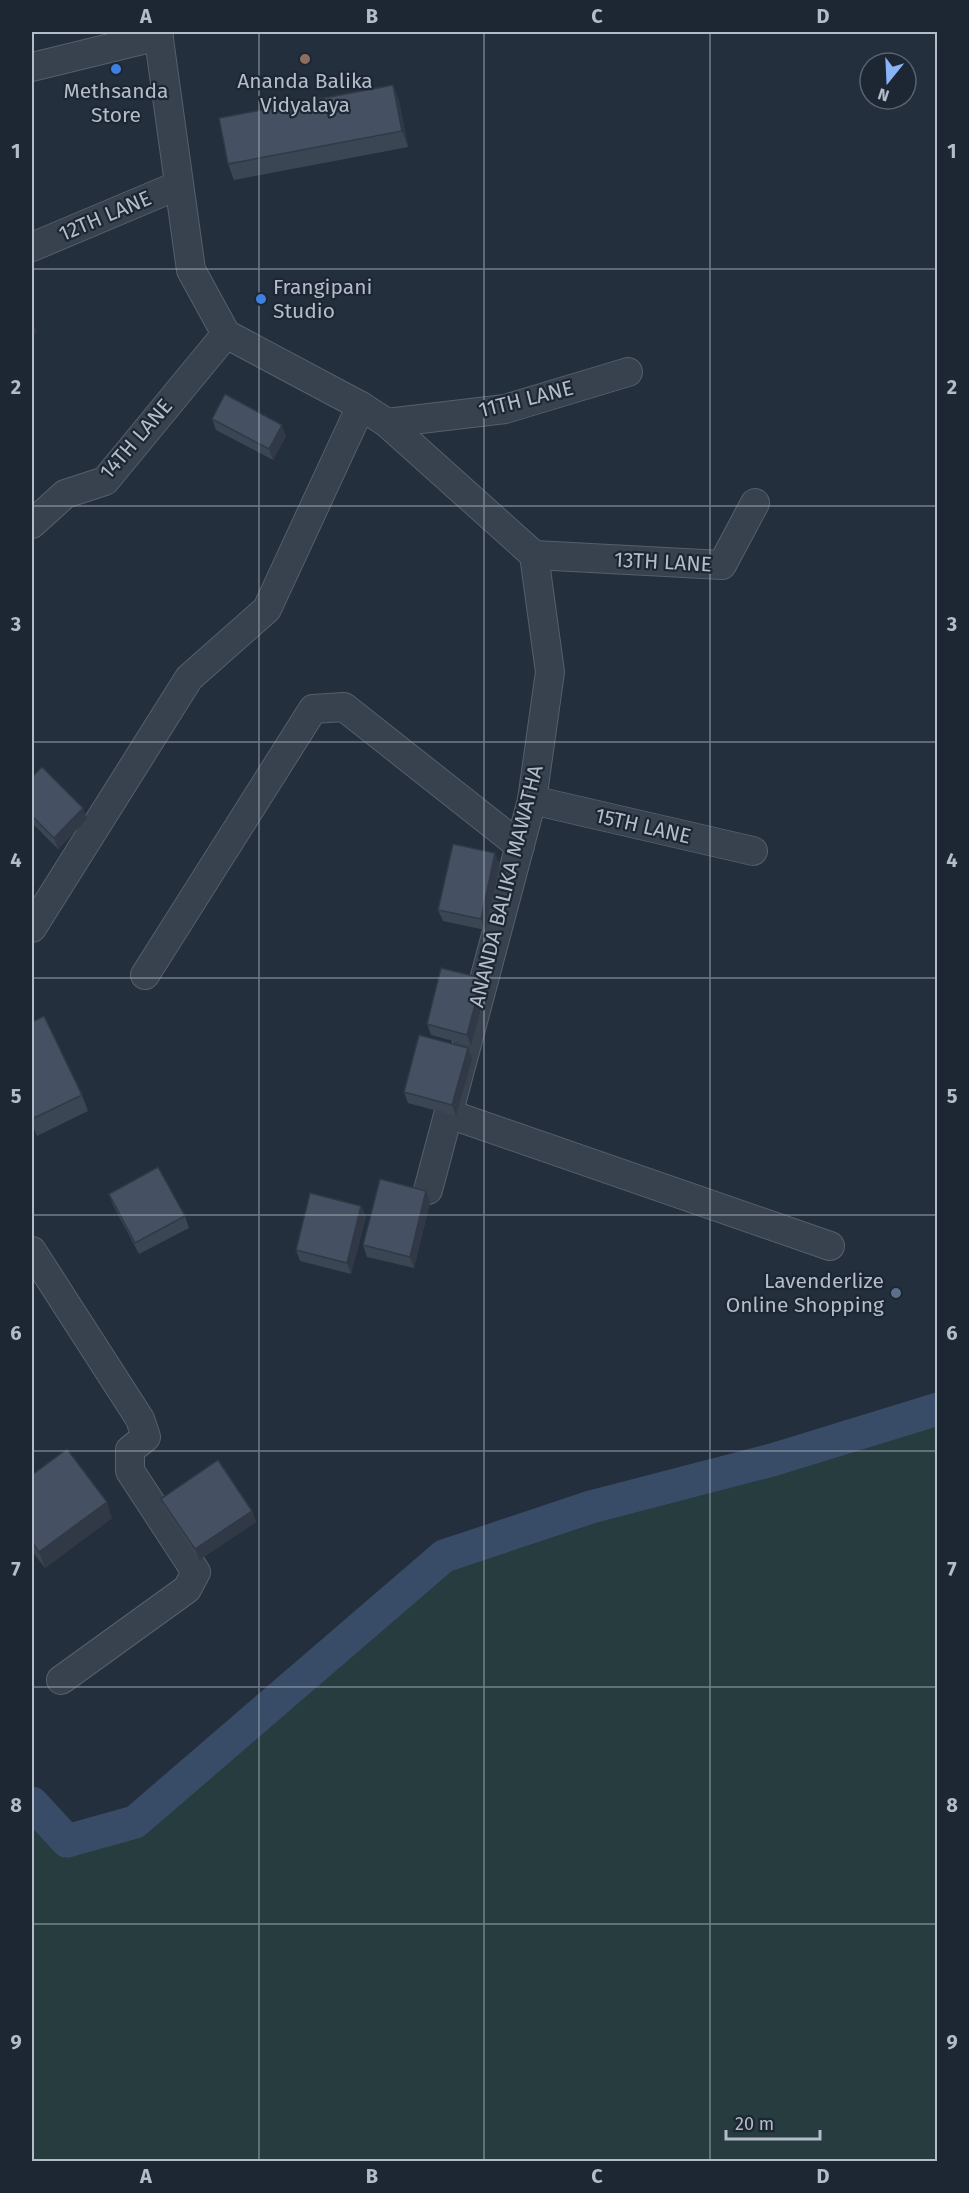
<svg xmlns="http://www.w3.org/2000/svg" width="969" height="2193" font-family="'Fira Sans',sans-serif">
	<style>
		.green { fill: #263c3f }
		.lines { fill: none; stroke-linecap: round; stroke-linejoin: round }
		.canal { stroke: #394c67; stroke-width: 33 }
		.street-casing { stroke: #565f6c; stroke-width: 30 }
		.street { stroke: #38414e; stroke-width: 28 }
		.wall { fill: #3b4654 }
		.shaded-wall { fill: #303945 }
		.building { fill: #455162; stroke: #303945; stroke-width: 1.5 }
		.grid { fill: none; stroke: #b4bcc9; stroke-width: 1.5; stroke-opacity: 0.55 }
		.education-dot { fill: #8d6e63; stroke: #1d2633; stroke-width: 2 }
		.shop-dot { fill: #3f7fe0; stroke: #1d2633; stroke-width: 2 }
		.service-dot { fill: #5c6f8a; stroke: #1d2633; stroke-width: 2 }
		.labels { text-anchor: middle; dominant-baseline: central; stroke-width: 4.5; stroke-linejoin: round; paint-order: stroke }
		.poi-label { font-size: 21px; fill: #b4bcc9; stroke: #1d2633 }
		.street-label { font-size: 21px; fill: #b4bcc9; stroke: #1d2633 }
		.neatline { fill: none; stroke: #b4bcc9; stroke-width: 2 }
		.grid-label { font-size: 20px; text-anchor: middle; font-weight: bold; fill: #b4bcc9 }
	</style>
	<rect width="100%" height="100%" fill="#242f3e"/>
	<path class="green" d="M 937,1409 L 937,2161 L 32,2161 L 32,1803 L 67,1841 L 135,1822 L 444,1556 L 591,1507 L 772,1460 Z"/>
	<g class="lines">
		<path class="canal" d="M 32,1803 L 67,1841 L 135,1822 L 444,1556 L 591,1507 L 772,1460 L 938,1409"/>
		<g class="street-casing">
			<g id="street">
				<path d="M 158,32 L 191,270 L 226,334 L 361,406 L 387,423 L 534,555 L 550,672 L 532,800 L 428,1190"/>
				<path d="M 32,67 L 159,36"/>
				<path d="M 32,247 L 179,185"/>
				<path d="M 387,423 L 505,409 L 628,372"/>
				<path d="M 32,524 L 65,494 L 105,481 L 226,334"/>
				<path d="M 534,555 L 722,565 L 755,503"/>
				<path d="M 532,800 L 753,851"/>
				<path d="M 32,928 L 189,678 L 267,609 L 361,406"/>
				<path d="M 145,975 L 313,709 L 344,707 L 520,846"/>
				<path d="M 449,1114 L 830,1246"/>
				<path d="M 32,1251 L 140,1419 L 146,1437 L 130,1450 L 130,1471 L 196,1572 L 187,1589 L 61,1680"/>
			</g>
		</g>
		<use href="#street" class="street"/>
	</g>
	<g class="wall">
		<path d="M 393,85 L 399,101 L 408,147 L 234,180 L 228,164 Z"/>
		<path d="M 212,419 L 286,436 L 273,460 L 216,430 Z"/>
		<path d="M 32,777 L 87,819 L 58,849 L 32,823 Z"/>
		<path d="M 500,865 L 485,930 L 443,921 L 438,910 Z"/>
		<path d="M 482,978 L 486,989 L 471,1046 L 431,1035 L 427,1024 Z"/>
		<path d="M 32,1022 L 82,1095 L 88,1111 L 37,1136 L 32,1124 Z"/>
		<path d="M 468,1048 L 472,1059 L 456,1116 L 408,1103 L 404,1092 Z"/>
		<path d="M 109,1194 L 185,1216 L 189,1228 L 139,1254 L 113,1205 Z"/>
		<path d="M 430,1202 L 414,1268 L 367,1257 L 363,1245 Z"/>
		<path d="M 361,1206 L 366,1217 L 351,1274 L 300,1261 L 296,1250 Z"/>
		<path d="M 32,1475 L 112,1518 L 45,1568 L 32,1551 Z"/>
		<path d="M 161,1499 L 252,1511 L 256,1522 L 199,1560 L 165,1510 Z"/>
	</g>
	<g class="shaded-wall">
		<path d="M 393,85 L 399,101 L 408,147 L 402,131 Z"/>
		<path d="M 32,322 L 33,322 L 37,333 L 32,336 Z"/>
		<path d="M 282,425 L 286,436 L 273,460 L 269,449 Z"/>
		<path d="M 83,808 L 87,819 L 58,849 L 54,838 Z"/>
		<path d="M 495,853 L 500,865 L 485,930 L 481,919 Z"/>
		<path d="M 482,978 L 486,989 L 471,1046 L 467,1035 Z"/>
		<path d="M 468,1048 L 472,1059 L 456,1116 L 452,1105 Z"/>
		<path d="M 426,1191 L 430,1202 L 414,1268 L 410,1257 Z"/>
		<path d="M 361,1206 L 366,1217 L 351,1274 L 347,1263 Z"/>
		<path d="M 107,1502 L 112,1518 L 45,1568 L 39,1552 Z"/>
		<path d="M 252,1511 L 256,1522 L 199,1560 L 195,1549 Z"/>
	</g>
	<g class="building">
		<path d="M 393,85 L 402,131 L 228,164 L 219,118 Z"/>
		<path d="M 225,394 L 282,425 L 269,449 L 212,419 Z"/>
		<path d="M 42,767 L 83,808 L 54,838 L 32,816 L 32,777 Z"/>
		<path d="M 453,844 L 495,853 L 481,919 L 438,910 Z"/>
		<path d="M 441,968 L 482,978 L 467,1035 L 427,1024 Z"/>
		<path d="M 44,1016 L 82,1095 L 32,1119 L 32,1022 Z"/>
		<path d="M 419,1035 L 468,1048 L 452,1105 L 404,1092 Z"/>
		<path d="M 158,1167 L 185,1216 L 135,1243 L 109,1194 Z"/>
		<path d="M 380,1179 L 426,1191 L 410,1257 L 363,1245 Z"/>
		<path d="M 310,1193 L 361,1206 L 347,1263 L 296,1250 Z"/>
		<path d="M 67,1449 L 107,1502 L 39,1552 L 32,1542 L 32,1475 Z"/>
		<path d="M 218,1460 L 252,1511 L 195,1549 L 161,1499 Z"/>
	</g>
	<path class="grid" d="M 259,32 L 259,2162M 484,32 L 484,2162M 710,32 L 710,2162M 32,269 L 938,269M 32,506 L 938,506M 32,742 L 938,742M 32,978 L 938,978M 32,1215 L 938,1215M 32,1451 L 938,1451M 32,1687 L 938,1687M 32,1924 L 938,1924"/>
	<circle class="education-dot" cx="305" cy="59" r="6"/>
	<g class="shop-dot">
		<circle cx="116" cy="69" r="6"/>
		<circle cx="261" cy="299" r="6"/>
	</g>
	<circle class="service-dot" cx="896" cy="1293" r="6"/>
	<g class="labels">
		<g class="poi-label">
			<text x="305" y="81">Ananda Balika<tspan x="305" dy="24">Vidyalaya</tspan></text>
			<text x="116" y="91">Methsanda<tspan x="116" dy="24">Store</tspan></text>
			<text x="273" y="287" text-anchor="start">Frangipani<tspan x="273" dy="24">Studio</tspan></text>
			<text x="884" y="1281" text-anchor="end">Lavenderlize<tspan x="884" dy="24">Online Shopping</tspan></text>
		</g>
		<g class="street-label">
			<text transform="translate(105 216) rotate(-23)">12TH LANE</text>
			<text transform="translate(526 399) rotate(-14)">11TH LANE</text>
			<text transform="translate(136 439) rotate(-49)">14TH LANE</text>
			<text transform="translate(663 562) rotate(3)">13TH LANE</text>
			<text transform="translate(643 826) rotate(13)">15TH LANE</text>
			<text transform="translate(506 886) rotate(-76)">ANANDA BALIKA MAWATHA</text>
		</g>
	</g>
	<rect width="969" height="2193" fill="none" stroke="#1d2633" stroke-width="66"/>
	<g transform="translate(888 81) rotate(198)"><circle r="28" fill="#1d2633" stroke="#59626f" stroke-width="1.5"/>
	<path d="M0-4.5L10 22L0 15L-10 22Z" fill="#8ab4f8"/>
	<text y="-9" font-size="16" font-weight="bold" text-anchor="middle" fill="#b4bcc9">N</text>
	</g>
	<path d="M726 2130v9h94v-9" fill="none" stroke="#b4bcc9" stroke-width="3"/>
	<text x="735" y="2130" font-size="18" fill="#b4bcc9" stroke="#1d2633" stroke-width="4.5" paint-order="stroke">20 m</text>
	<rect x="33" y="33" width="903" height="2127" class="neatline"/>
	<g class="grid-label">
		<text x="146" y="23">A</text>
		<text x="372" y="23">B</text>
		<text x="597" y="23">C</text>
		<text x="823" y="23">D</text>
		<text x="16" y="158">1</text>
		<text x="952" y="158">1</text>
		<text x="16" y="394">2</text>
		<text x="952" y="394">2</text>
		<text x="16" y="631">3</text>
		<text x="952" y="631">3</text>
		<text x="16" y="867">4</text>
		<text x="952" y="867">4</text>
		<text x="16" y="1103">5</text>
		<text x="952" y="1103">5</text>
		<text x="16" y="1340">6</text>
		<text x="952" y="1340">6</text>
		<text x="16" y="1576">7</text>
		<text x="952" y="1576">7</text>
		<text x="16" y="1812">8</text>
		<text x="952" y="1812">8</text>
		<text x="16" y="2049">9</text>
		<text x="952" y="2049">9</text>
		<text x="146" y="2183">A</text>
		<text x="372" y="2183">B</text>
		<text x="597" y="2183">C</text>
		<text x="823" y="2183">D</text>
	</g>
</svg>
